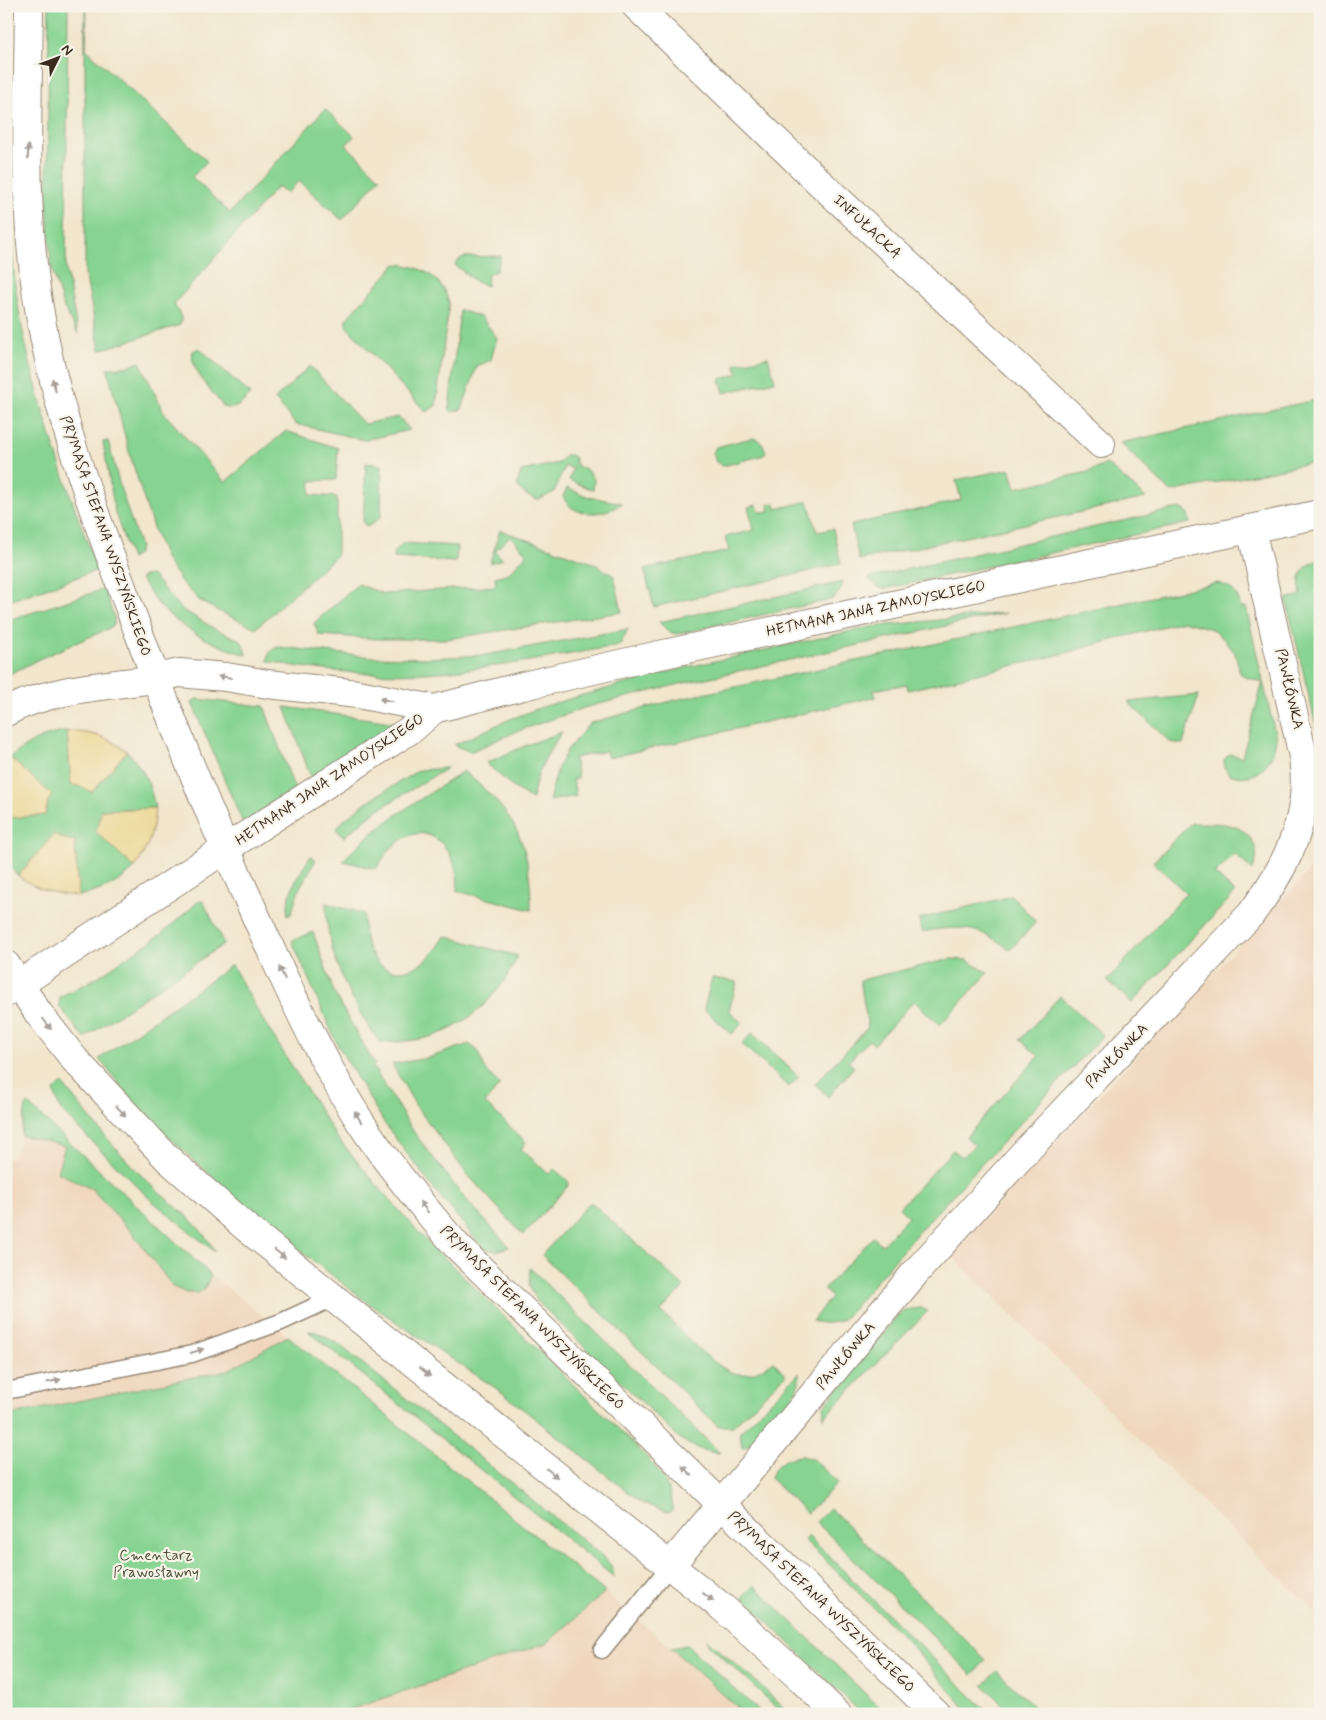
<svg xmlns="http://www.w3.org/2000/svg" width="1326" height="1720" font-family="Mynerve,sans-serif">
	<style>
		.built { fill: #f0d6bc }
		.green { fill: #87d492; stroke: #617f58 }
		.sand { fill: #eeda9e; stroke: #94825e }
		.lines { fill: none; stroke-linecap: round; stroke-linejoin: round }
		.service-casing { stroke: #968876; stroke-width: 19 }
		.minor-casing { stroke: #968876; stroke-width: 30 }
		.tertiary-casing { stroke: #968876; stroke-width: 30 }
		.secondary-casing { stroke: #968876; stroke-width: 30 }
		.service { stroke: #fff; stroke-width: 16 }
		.minor { stroke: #fff; stroke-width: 28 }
		.tertiary { stroke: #fff; stroke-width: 28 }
		.secondary { stroke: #fff; stroke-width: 28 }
		.oneway { fill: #a79f9a }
		.labels { text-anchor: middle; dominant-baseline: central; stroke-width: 4.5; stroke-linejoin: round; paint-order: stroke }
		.street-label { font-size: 15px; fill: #3b2a1e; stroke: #f7f3e8 }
		.park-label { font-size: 15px; fill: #4e543b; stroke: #f7f3e8 }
	</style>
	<rect width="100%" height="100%" fill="#f7f3e8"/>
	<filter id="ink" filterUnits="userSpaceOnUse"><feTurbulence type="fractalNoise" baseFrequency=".02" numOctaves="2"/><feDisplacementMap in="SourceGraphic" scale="10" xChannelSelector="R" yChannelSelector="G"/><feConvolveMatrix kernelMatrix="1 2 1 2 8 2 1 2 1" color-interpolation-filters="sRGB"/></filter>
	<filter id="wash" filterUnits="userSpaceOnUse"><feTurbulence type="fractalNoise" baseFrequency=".0096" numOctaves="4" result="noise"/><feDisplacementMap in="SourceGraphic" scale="20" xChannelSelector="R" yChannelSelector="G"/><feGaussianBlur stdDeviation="1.12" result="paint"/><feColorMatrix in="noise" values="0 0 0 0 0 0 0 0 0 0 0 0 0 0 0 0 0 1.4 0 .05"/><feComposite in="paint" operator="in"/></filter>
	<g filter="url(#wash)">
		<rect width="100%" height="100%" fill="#f2e6cd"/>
		<g class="built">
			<path d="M 1320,859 L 1320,1617 L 951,1255 Z"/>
			<path d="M 21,1135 L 65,1146 L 57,1172 L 92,1189 L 134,1235 L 209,1283 L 211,1275 L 288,1336 L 228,1370 L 6,1416 L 6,1158 L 14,1157 Z"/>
			<path d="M 605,1592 L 671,1648 L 745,1714 L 337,1714 L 547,1643 Z"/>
		</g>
		<g class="green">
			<path d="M 6,6 L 11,6 C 10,99 4,199 16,290 C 22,340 36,387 50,434 C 65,480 80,525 98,570 L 6,602 Z"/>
			<path d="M 49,6 L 68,6 L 66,270 L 78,334 L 63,306 L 51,266 L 47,202 Z"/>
			<path d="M 85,6 L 87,6 L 86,49 L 207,161 L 192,177 L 230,213 L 325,109 L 354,136 L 346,145 L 380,178 L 342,220 L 299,181 L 287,193 L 278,186 L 174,304 C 177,311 184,317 180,325 L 100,350 L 85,273 Z"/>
			<path d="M 501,256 L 496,271 L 488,274 L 487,286 L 476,282 L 455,265 L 461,258 L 465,257 Z"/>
			<path d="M 396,264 C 422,266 442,277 449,303 L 436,406 L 426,412 L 347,327 L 346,319 Z"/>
			<path d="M 460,310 L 481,317 L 497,338 L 491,360 L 477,366 L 462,409 L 452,412 L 449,409 Z"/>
			<path d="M 199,348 L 250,394 C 243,403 236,411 224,407 C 214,394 188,368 193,351 Z"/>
			<path d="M 768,357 L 775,381 L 724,393 L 720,379 L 738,374 L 735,364 Z"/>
			<path d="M 140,362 L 164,413 L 225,482 L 286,431 L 338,448 L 336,480 L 311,481 L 310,495 L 337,497 L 337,555 L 256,628 L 216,610 L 199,600 L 182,583 L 166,560 L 154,531 L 130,455 L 107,368 L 125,367 Z"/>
			<path d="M 310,366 L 364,424 L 398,417 L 410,430 L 365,440 L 295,424 L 275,399 Z"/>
			<path d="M 1320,399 L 1320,461 L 1171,492 L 1120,443 Z"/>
			<path d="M 752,438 C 759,438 765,446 766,453 L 764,455 L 723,466 L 716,462 L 713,453 L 716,447 Z"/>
			<path d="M 108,441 L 121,490 L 140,547 L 137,555 L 131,559 L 115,513 L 103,442 Z"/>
			<path d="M 566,455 L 571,455 L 575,458 L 575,462 L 579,468 L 585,468 L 594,479 L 593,490 L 569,480 L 573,469 L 565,466 L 554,492 L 538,500 C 528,496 521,494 517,484 L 521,471 L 559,463 Z"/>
			<path d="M 366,463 L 382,465 L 381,517 L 369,526 L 365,525 L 363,522 Z"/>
			<path d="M 1107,464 L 1146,498 L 859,560 L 851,525 L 961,500 L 956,480 L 1010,469 L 1016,488 L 1088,472 Z"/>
			<path d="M 567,488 L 589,497 L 622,503 C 607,516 571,519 563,496 Z"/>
			<path d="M 808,501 L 817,532 L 833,529 L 841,564 L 654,607 L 644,569 L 729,551 L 725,537 L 754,530 L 748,507 L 757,505 L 759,512 L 770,511 L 768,504 L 775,503 L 776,509 Z"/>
			<path d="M 1180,508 L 1188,514 L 1190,523 L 884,589 L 879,588 L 868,578 Z"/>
			<path d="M 500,530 L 593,563 L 614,576 L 622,612 L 447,639 L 379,639 L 319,635 L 314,623 L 358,584 L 384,594 L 496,586 L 495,577 L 509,573 L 527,554 L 510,536 L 495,551 L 503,559 L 490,563 Z"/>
			<path d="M 403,543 L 457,546 L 456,562 L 394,558 L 393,553 Z"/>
			<path d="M 1316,561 L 1320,561 L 1320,852 L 1314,847 L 1311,832 L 1320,792 L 1319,739 L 1286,599 L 1301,595 C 1298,577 1299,570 1316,561 Z"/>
			<path d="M 152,575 L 180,608 L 215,629 L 240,640 L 243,644 L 247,655 C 215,646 182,630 159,605 C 152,597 147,587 140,579 L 144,576 Z"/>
			<path d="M 843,582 C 841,591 838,595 830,600 L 677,634 L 669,632 L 659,622 Z"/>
			<path d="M 1217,583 C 1233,587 1237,592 1241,608 L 1246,607 L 1276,738 C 1273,764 1256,784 1229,774 L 1225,768 L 1224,760 L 1229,754 L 1242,757 L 1263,682 L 1245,677 L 1240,673 L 1235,653 L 1225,640 L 1212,629 L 1183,621 L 1050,657 L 908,690 L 907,684 L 874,690 L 875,697 L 608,758 L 606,751 L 574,758 L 578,778 L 573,779 L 576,796 L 549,801 L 558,767 L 568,749 L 590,723 L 675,700 Z"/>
			<path d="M 104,589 L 114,617 L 114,625 L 110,628 L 39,659 L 6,676 L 6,621 Z"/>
			<path d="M 1006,613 L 688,682 L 587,707 L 518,731 L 470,752 L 454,745 L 508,720 L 542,707 L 583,695 L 688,667 L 870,627 Z"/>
			<path d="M 628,629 L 621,643 L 616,646 C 564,655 513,665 461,670 C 398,677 329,674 268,661 C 268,654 271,648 279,647 L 372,657 L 428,658 L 485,655 Z"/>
			<path d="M 1199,695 L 1183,744 L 1170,742 L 1128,702 Z"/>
			<path d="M 196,699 L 264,706 L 295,790 L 245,822 L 242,821 L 192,703 Z"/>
			<path d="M 285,707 L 398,723 L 312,780 Z"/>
			<path d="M 67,731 L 71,785 L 79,786 L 92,792 L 127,751 C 144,770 150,783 155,808 L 101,810 L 99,825 L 95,831 L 135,868 C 116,885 103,891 78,896 L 75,841 L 60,838 L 54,834 L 18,876 L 6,862 L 6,818 L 45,815 L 48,801 L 52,795 L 10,758 C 31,741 41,736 67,731 Z"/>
			<path d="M 562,732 C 545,756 538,769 532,799 L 514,788 L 486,763 L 527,745 Z"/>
			<path d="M 447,768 L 374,812 L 344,837 L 336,829 L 343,821 L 365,803 L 419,770 Z"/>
			<path d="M 463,771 C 516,813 531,843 531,910 L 457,891 C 457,886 458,881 457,876 C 454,854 436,827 411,835 C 402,839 393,845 387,853 C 383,858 380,864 376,869 L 343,861 C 376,823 422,800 463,771 Z"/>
			<path d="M 1191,823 C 1216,824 1244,819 1255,847 C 1258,855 1256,863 1252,870 L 1235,854 L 1215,874 L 1235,893 L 1132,1003 L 1107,981 L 1186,893 L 1153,862 Z"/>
			<path d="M 311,856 L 316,860 L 300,887 L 291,914 L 287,916 L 289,896 L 297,878 Z"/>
			<path d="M 1012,896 L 1036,922 L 1010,950 C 980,926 958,925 922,932 L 919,919 Z"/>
			<path d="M 203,901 L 224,944 L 84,1038 L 59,1006 L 60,997 L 96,978 L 160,935 L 198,902 Z"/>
			<path d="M 326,903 L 364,914 C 360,978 413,992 445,936 L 518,956 C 502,991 472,1024 433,1036 C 416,1041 397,1042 380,1043 C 351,1003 326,954 326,903 Z"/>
			<path d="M 313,932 L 335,995 L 375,1065 L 373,1067 L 415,1134 L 463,1196 L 509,1247 L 497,1251 L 484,1249 L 430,1184 L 387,1127 L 369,1098 L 337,1044 L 292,941 Z"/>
			<path d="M 951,959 L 967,960 L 988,973 L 940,1025 L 914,1001 L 874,1045 L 869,1040 L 848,1062 L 854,1067 L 828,1097 L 815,1084 L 868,1027 L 860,980 Z"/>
			<path d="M 232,965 L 263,1020 L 336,1136 L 376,1184 L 419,1233 L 647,1457 C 659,1472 675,1491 672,1511 L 669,1513 L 642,1503 L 500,1391 L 368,1303 L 259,1219 L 165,1134 L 130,1097 L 99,1059 Z"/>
			<path d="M 712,978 L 737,982 L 729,1010 L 742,1023 L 732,1034 L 704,1009 Z"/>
			<path d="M 1060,996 L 1103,1035 L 919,1231 L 844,1319 C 832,1324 824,1324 812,1321 L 831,1297 L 824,1289 L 873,1237 L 882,1245 L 908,1217 L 899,1208 L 953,1150 L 962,1157 L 975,1145 L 966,1137 L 1039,1056 L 1020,1040 Z"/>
			<path d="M 752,1033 L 799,1077 L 789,1087 L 742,1044 Z"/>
			<path d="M 469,1044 L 477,1050 L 485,1069 L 500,1085 L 485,1103 L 526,1142 L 521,1149 L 549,1174 L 554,1169 L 569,1182 L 568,1186 L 523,1235 L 467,1174 L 416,1106 L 392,1064 L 428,1058 Z"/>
			<path d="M 62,1083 C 87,1114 112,1146 141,1175 C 165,1200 199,1220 215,1252 L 151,1200 L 60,1110 L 54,1091 Z"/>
			<path d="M 28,1104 L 211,1275 L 204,1290 L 197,1293 L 187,1293 L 173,1287 L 134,1235 L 92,1189 L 57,1172 L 65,1146 L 21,1135 L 26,1106 Z"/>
			<path d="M 592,1203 L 684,1287 L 661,1311 C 677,1328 716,1371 738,1374 C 752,1376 762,1369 773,1361 L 786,1375 L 733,1426 L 718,1426 L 542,1255 L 588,1204 Z"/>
			<path d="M 530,1268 L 720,1453 C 704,1452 692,1447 679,1438 L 538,1302 L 529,1286 Z"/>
			<path d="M 920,1308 L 928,1311 L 823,1418 L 824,1407 L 828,1401 L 897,1316 L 906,1310 Z"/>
			<path d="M 308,1331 L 316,1332 L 337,1343 L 601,1555 L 611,1565 L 614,1577 Z"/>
			<path d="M 288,1336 L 605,1592 L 547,1643 L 337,1714 L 6,1714 L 6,1416 L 228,1370 Z"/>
			<path d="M 799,1373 L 799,1383 L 794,1395 L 755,1441 L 742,1448 L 740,1432 Z"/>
			<path d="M 803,1456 L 814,1460 L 838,1483 L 807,1513 L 770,1478 C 777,1462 786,1457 803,1456 Z"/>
			<path d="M 830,1508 L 986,1660 L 972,1675 L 816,1522 Z"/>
			<path d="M 808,1536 L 990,1714 L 970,1714 L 906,1639 L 804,1540 Z"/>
			<path d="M 754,1585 L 886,1714 L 862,1714 L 742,1597 Z"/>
			<path d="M 706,1639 L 759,1684 L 790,1714 L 784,1714 L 708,1644 Z"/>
			<path d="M 687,1645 L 762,1714 L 745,1714 L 671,1648 Z"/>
			<path d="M 997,1671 L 1041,1714 L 1012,1714 L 983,1685 Z"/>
		</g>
		<g class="sand">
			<path d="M 67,731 C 94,733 105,736 127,751 L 92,792 L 79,786 L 71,785 Z"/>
			<path d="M 10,758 L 52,795 L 48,801 L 45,815 L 6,818 L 6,765 Z"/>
			<path d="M 155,808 C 153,833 149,846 135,868 L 95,831 L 99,824 L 101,810 Z"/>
			<path d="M 54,834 L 60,838 L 75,841 L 78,896 C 53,894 39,890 18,876 Z"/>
		</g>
	</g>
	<g filter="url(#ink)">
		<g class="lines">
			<g class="service-casing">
				<g id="service">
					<path d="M 6,1391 L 192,1354 L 281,1322 L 333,1298"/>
					<path d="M 602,1650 L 669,1567"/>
				</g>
			</g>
			<g class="minor-casing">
				<g id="minor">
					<path d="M 636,6 L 818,181 L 1101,444"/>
					<path d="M 669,1567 L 915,1273 L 1024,1153 L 1251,914 C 1280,875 1302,837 1305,787 C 1305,777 1304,766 1303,756 L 1251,529"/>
				</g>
			</g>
			<g class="tertiary-casing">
				<g id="tertiary">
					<path d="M 155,679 L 179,673 L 226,677 L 268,684 L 358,694 L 434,709 L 523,686 L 650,657 L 1320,514"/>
					<path d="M 225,849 L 413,728 L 434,709"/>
				</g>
			</g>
			<g class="secondary-casing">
				<g id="secondary">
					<path d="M 29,6 C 28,107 22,208 39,308 C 57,419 98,523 137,628 C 171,720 208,812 249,901 C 283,977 317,1053 361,1123 C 389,1166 422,1206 456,1245 L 936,1714"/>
					<path d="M 6,712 C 50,688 107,686 155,679"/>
					<path d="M 6,965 L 39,1014 L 75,1060 L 168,1159 L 242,1224 L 387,1341 L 723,1608 L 797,1675 L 837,1714"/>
					<path d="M 6,993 L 225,849"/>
				</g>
			</g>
			<use href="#service" class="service"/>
			<use href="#minor" class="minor"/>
			<use href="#tertiary" class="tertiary"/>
			<use href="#secondary" class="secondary"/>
		</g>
		<defs><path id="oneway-solid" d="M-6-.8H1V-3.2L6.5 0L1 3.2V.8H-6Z" transform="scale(1.25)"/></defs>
		<g class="oneway">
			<use href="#oneway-solid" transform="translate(28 152) rotate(-89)"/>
			<use href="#oneway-solid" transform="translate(54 385) rotate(-105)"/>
			<use href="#oneway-solid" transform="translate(225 677) rotate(-173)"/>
			<use href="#oneway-solid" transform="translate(386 700) rotate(-168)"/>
			<use href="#oneway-solid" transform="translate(282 973) rotate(-115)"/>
			<use href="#oneway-solid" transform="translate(47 1024) rotate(53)"/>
			<use href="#oneway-solid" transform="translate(121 1111) rotate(47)"/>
			<use href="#oneway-solid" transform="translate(358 1117) rotate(-121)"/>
			<use href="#oneway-solid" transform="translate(424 1207) rotate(-128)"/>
			<use href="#oneway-solid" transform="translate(280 1254) rotate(39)"/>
			<use href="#oneway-solid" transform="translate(197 1351) rotate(-18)"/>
			<use href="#oneway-solid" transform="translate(425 1372) rotate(39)"/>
			<use href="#oneway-solid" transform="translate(54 1381) rotate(-12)"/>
			<use href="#oneway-solid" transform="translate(687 1471) rotate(-136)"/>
			<use href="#oneway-solid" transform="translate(552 1473) rotate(39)"/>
			<use href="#oneway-solid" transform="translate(708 1597) rotate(38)"/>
		</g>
	</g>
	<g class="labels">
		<g class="street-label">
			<text transform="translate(867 227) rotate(43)">INFUŁACKA</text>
			<text transform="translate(105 536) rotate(71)">PRYMASA STEFANA WYSZYŃSKIEGO</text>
			<text transform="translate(876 609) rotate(-12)">HETMANA JANA ZAMOYSKIEGO</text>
			<text transform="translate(1289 689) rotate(77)">PAWŁÓWKA</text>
			<text transform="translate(330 780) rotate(-34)">HETMANA JANA ZAMOYSKIEGO</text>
			<text transform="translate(1117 1056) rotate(-46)">PAWŁÓWKA</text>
			<text transform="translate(532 1318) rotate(45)">PRYMASA STEFANA WYSZYŃSKIEGO</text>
			<text transform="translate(846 1356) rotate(-50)">PAWŁÓWKA</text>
			<text transform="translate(821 1602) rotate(44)">PRYMASA STEFANA WYSZYŃSKIEGO</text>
		</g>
		<g class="park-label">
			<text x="156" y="1556">Cmentarz<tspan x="156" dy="17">Prawosławny</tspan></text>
		</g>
	</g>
	<rect width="1326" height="1720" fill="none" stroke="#f7f3e8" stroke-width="25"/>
	<g transform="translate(58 58) rotate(48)" stroke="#f7f3e8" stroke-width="4" paint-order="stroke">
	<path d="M0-4L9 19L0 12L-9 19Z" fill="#3b2a1e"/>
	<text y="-8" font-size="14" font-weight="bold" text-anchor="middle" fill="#3b2a1e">N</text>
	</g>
</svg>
